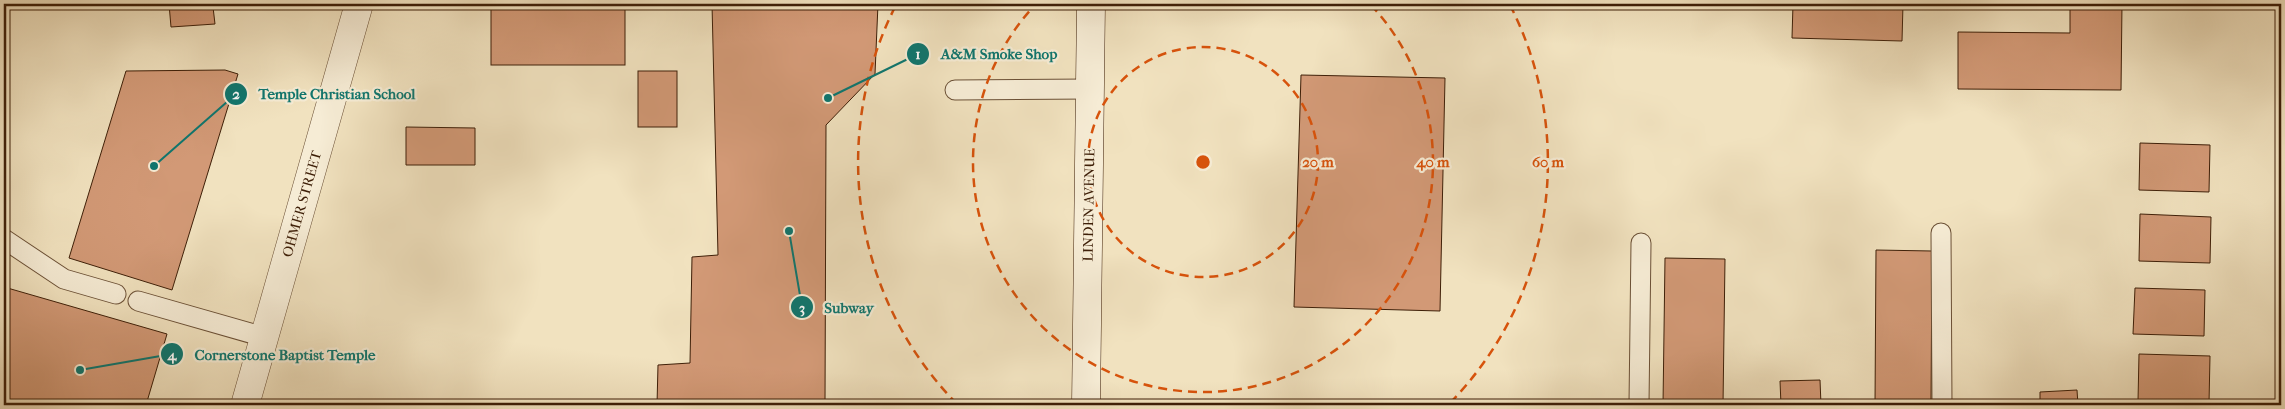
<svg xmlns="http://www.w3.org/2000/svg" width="2285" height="409" font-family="'IM FELL French Canon',serif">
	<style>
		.building { fill: #d29976; stroke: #3e1f08 }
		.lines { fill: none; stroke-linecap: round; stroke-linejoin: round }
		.service-casing { stroke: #6b5036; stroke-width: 21 }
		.minor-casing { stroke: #6b5036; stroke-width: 29 }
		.secondary-casing { stroke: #3e1f08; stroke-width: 29 }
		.service { stroke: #f6ecd5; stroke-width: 19 }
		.minor { stroke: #f6ecd5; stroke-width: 28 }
		.secondary { stroke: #f6ecd5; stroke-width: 28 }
		.ring { fill: none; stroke: #d7530c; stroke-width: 2.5; stroke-dasharray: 9 6 }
		.labels { text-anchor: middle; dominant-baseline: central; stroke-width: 4.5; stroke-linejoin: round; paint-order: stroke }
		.street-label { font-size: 14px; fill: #3e1f08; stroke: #f6ecd5 }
		.centre { fill: #d7530c; stroke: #f6ecd5; stroke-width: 2.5 }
		.ring-label { font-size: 15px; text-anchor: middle; font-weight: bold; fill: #d7530c; stroke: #f6ecd5; stroke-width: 4.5; stroke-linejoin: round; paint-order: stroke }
		.leader { fill: none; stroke: #0f766e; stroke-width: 2 }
		.callout-dot { fill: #0f766e; stroke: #f6ecd5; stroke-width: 2 }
		.mark-label { font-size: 15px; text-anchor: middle; font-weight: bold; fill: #fff }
		.callout-label { font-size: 15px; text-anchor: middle; font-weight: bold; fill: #0f766e; stroke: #f6ecd5; stroke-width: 4.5; stroke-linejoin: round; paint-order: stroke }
	</style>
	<rect width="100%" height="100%" fill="#f1e2bf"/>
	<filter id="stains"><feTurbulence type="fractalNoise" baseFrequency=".004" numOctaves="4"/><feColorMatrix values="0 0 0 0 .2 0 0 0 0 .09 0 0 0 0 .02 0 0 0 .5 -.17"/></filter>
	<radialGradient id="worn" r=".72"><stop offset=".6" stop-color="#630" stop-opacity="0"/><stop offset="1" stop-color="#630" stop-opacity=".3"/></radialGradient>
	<g class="building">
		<path d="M 169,4 L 231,4 L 231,6 L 213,7 L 215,24 L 171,27 Z"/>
		<rect x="491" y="4" width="134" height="61"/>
		<path d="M 712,4 L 878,4 L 875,74 L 826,125 L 825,405 L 657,405 L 658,365 L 690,363 L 692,257 L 718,255 Z"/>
		<path d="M 1793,4 L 1903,4 L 1902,41 L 1792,38 Z"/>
		<path d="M 2070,4 L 2122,4 L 2121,90 L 1958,89 L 1958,32 L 2070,33 Z"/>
		<path d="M 225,70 L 238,74 L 172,290 L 69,258 L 126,71 Z"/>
		<rect x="638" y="71" width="39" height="56"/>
		<path d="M 1301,75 L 1445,78 L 1440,311 L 1294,307 Z"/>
		<path d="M 406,127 L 475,128 L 475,165 L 406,165 Z"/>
		<path d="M 2140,143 L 2210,145 L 2209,192 L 2139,190 Z"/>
		<path d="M 2140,214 L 2211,217 L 2210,263 L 2139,261 Z"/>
		<path d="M 1876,250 L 1932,251 L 1931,405 L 1875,405 Z"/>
		<path d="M 1665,258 L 1725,259 L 1723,405 L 1663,405 Z"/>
		<path d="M 4,287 L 167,334 L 146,405 L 4,405 Z"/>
		<path d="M 2135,288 L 2205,290 L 2204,336 L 2133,334 Z"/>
		<path d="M 2139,354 L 2210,356 L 2209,403 L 2138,401 Z"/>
		<path d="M 1820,380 L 1821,405 L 1781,405 L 1780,381 Z"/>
		<path d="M 2077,390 L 2078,405 L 2040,405 L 2040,392 Z"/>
	</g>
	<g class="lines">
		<g class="service-casing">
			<g id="service">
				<path d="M 955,90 L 1090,89"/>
				<path d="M 1941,233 L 1942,405"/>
				<path d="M 4,239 L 64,279 L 116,294"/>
				<path d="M 138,301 L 264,337"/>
				<path d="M 1639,405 L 1641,243"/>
			</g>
		</g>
		<g class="minor-casing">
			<path id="minor" d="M 245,405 L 359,4"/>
		</g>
		<g class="secondary-casing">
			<path id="secondary" d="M 1086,405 L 1091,4"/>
		</g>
		<use href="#service" class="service"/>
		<use href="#minor" class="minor"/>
		<use href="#secondary" class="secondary"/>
	</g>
	<g class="ring">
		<circle cx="1203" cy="162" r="115"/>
		<path d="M1371 5A230 230 0 1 1 1035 5"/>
		<path d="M957 404A345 345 0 0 1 896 5M1510 5A345 345 0 0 1 1449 404"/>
	</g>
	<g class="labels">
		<g class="street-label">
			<text transform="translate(302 204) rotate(-74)">OHMER STREET</text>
			<text transform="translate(1089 205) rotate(-89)">LINDEN AVENUE</text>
		</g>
	</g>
	<circle cx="1203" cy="162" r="8" class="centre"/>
	<g class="ring-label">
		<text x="1318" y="167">20 m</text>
		<text x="1433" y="167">40 m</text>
		<text x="1548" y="167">60 m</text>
	</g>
	<path class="leader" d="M828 98L918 54M154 166L236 94M789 231L802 307M80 370L172 354"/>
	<g class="callout-dot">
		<circle cx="828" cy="98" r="5"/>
		<circle cx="154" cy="166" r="5"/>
		<circle cx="789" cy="231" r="5"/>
		<circle cx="80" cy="370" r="5"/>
		<circle cx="918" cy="54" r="12"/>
		<circle cx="236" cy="94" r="12"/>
		<circle cx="802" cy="307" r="12"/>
		<circle cx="172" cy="354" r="12"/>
	</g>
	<g class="mark-label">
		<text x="918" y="59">1</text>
		<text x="236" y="99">2</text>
		<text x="802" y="313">3</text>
		<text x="172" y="360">4</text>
	</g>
	<g class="callout-label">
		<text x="999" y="59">A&amp;M Smoke Shop</text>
		<text x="337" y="99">Temple Christian School</text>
		<text x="849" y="313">Subway</text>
		<text x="285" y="360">Cornerstone Baptist Temple</text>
	</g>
	<rect width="2285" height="409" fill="none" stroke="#f1e2bf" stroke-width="20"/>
	<rect x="5" y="5" width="2275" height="399" fill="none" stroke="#3e1f08" stroke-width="2.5"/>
	<rect x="10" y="10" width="2265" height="389" fill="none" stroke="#3e1f08"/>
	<rect width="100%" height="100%" filter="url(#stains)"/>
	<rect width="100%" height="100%" fill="url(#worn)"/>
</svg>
